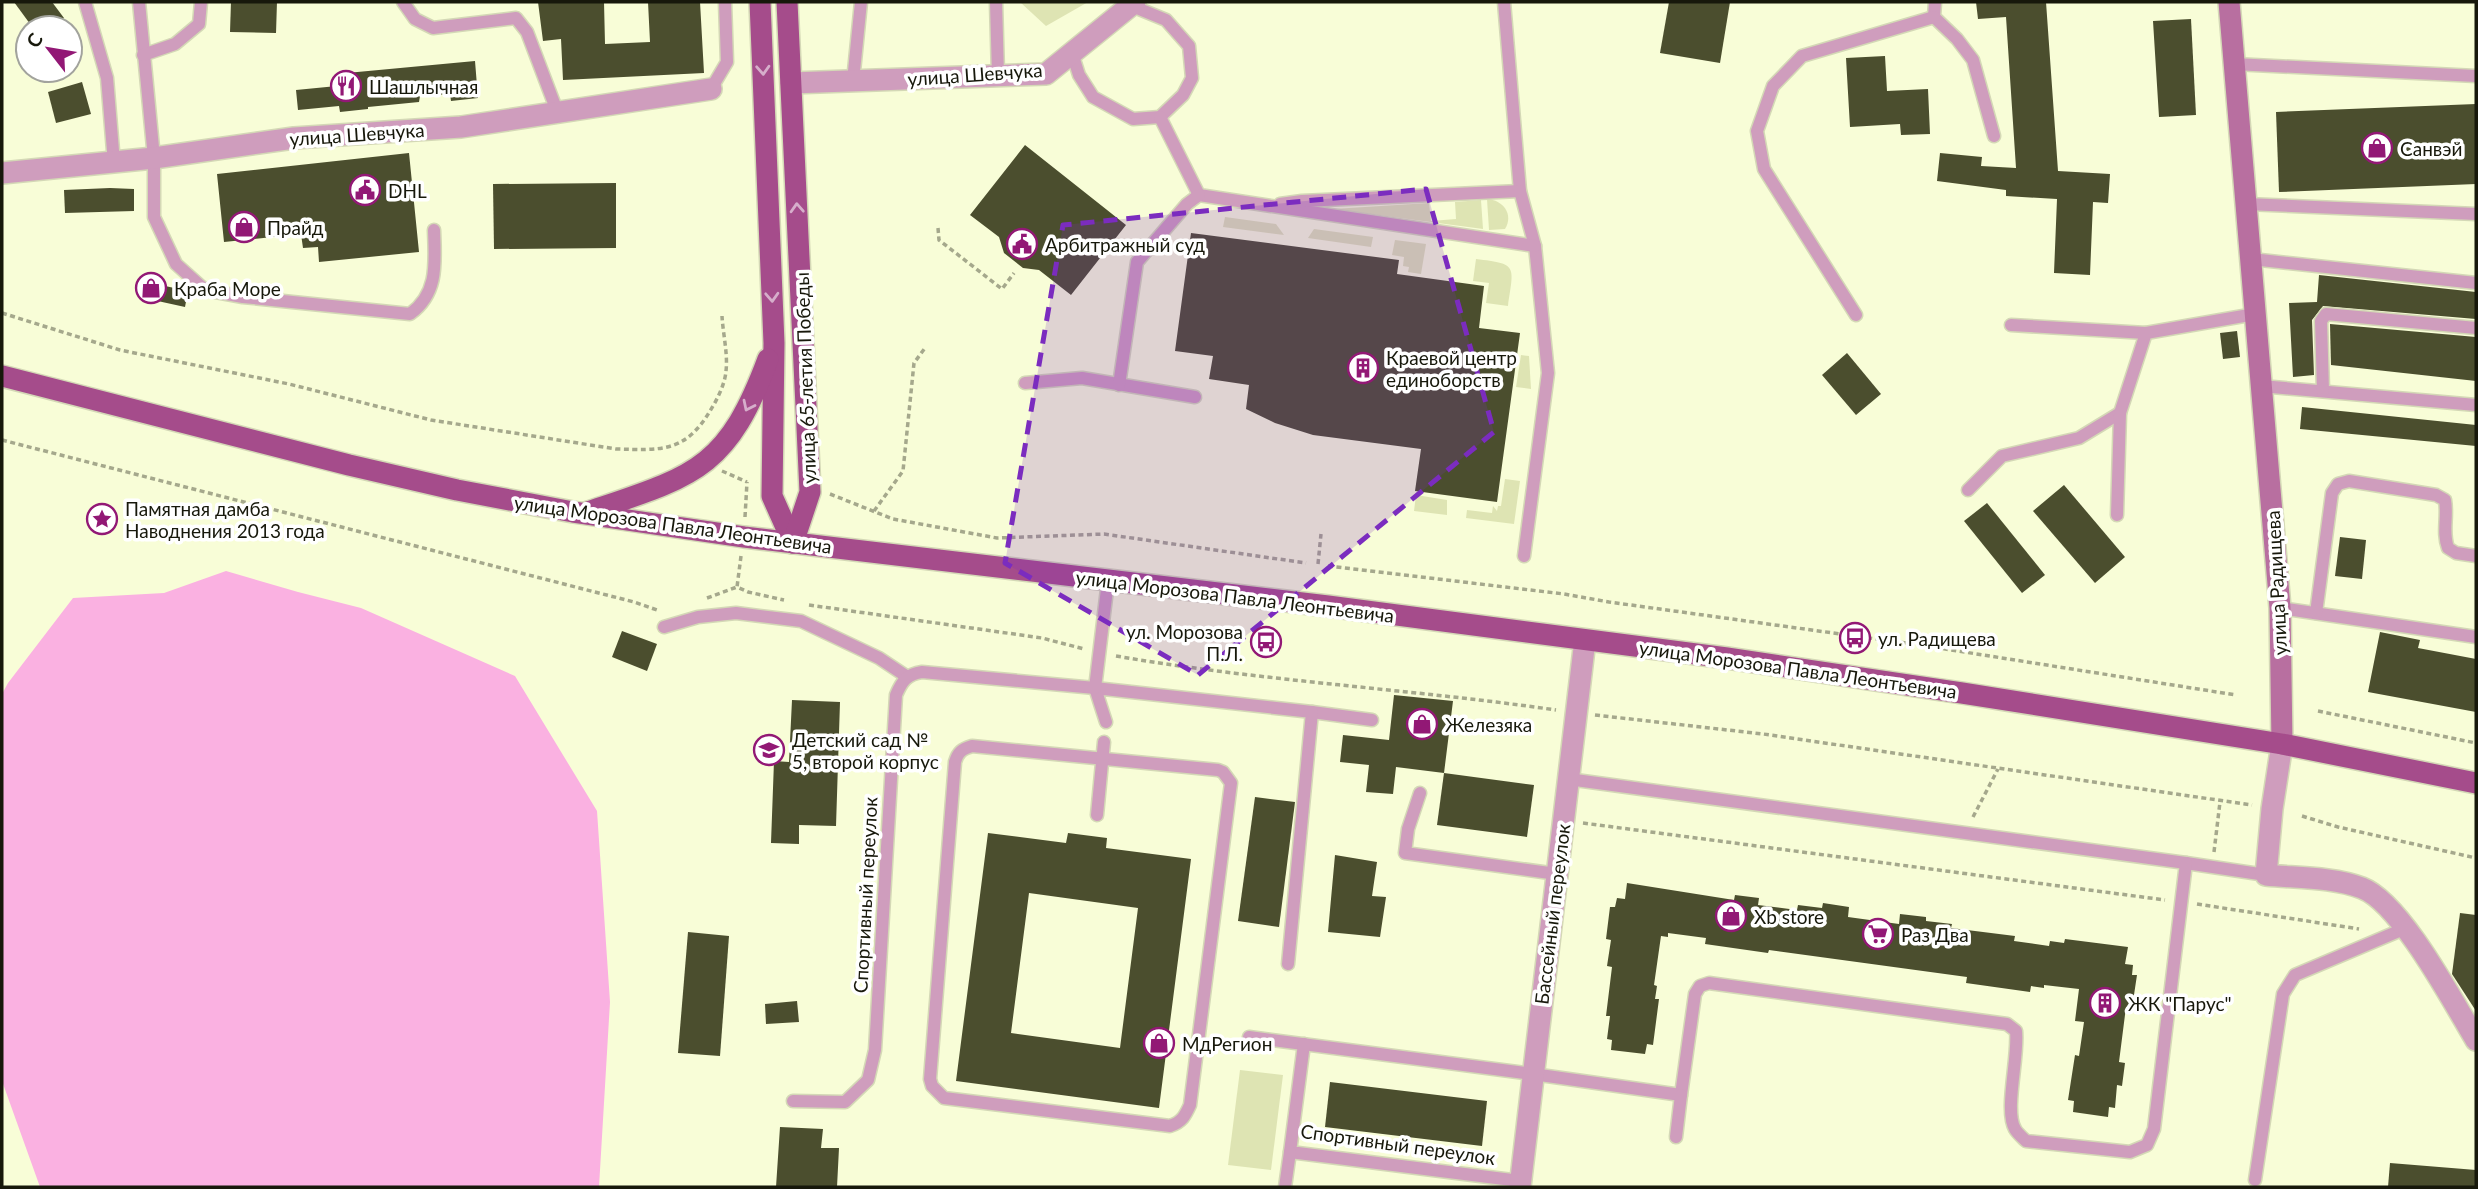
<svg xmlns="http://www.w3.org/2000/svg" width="2478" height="1189" font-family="Lato,sans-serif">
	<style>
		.green { fill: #dee4b3 }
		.water { fill: #fab1e1 }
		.building { fill: #4b4e2e; fill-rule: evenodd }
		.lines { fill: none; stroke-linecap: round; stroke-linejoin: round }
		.lane-casing { stroke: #d4d8b6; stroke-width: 15 }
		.street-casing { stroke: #d4d8b6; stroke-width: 24 }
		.secondary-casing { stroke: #d4d8b6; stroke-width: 24 }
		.primary-casing { stroke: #d4d8b6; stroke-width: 24 }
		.path { stroke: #a5a88c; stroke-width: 3.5; stroke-dasharray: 5 3.5; stroke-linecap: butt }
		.lane { stroke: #cf9dbd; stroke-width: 12 }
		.street { stroke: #cf9dbd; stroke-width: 21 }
		.secondary { stroke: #b86fa0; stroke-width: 21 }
		.primary { stroke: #a54c8b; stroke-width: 21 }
		.oneway { stroke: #d6aecb }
		.marked { fill: #7b2cbf; fill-opacity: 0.2; stroke: #7b2cbf; stroke-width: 5; stroke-dasharray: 14 9; stroke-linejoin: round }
		.labels { text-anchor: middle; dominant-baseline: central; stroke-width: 7; stroke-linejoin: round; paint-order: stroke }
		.street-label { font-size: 19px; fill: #17180b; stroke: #fff }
		.poi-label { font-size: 19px; fill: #17180b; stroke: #fff; text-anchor: start }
	</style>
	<rect width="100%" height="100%" fill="#f8fdd7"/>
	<g class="green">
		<path d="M 1020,2 L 1088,2 L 1046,26 Z"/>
		<path d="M 1487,199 C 1503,200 1514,214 1505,229 L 1489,230 Z"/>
		<path d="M 1481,200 L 1483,229 L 1333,209 L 1429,203 L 1431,221 L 1456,219 L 1455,202 Z"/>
		<path d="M 1225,217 L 1276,224 L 1284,235 L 1223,227 Z"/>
		<path d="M 1314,229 L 1373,237 L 1371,247 L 1308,238 Z"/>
		<path d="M 1395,240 L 1426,244 L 1421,274 L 1408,272 L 1409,267 L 1403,266 L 1404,257 L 1392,255 Z"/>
		<path d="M 1476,259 C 1518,264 1514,265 1508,306 L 1486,303 L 1489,283 L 1473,281 Z"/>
		<path d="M 1521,355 L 1529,356 L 1531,389 L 1516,387 Z"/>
		<path d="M 1505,479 L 1520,481 L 1514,524 L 1466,518 L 1467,510 L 1492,513 L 1493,506 L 1497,511 L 1498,506 L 1501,506 Z"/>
		<path d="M 1416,495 L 1447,500 L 1447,515 L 1414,511 Z"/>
		<path d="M 1240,1070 L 1283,1075 L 1271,1170 L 1228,1165 Z"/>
	</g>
	<path class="water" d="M 226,571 L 298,592 L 361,608 L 515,676 L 597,811 L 610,1002 L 599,1187 L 40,1187 L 2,1081 L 2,694 L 8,683 L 73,598 L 164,593 Z"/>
	<g class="building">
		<path d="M 14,2 L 52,2 L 64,18 L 51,28 L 33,28 Z"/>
		<path d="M 231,2 L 277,2 L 276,33 L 230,32 Z"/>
		<path d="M 538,2 L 604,2 L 605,44 L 650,42 L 648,2 L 700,2 L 704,73 L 563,80 L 561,39 L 543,41 Z"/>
		<path d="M 1669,2 L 1730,2 L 1720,63 L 1660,53 Z"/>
		<path d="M 1976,2 L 2046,2 L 2058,171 L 2110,174 L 2108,203 L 2093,202 L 2090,275 L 2054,273 L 2057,199 L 2006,196 L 2006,190 L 1937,181 L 1940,153 L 1982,157 L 1981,166 L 2016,168 L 2006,17 L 1978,19 Z"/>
		<path d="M 2191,19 L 2196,115 L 2159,117 L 2153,21 Z"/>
		<path d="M 1885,56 L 1887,91 L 1928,89 L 1930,134 L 1901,135 L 1900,124 L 1850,127 L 1846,58 Z"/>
		<path d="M 475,61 L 478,98 L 451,101 L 450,94 L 420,96 L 419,102 L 368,107 L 368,109 L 340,112 L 339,106 L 298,110 L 296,90 L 337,86 L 336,74 Z"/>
		<path d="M 82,82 L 91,114 L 56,123 L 48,92 Z"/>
		<path d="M 2476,104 L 2476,184 L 2279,192 L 2276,112 Z"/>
		<path d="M 1025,145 L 1126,225 L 1071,295 L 1039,270 L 1023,268 L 1004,253 L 999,237 L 970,215 Z"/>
		<path d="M 409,153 L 419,252 L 319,262 L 318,247 L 303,248 L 301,234 L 224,242 L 217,174 Z"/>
		<path d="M 616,183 L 616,248 L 494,249 L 493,184 Z"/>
		<path d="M 110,188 L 134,189 L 134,211 L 65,213 L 64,190 Z"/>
		<path d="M 1191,233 L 1399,260 L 1397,274 L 1484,286 L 1479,328 L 1520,333 L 1497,502 L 1415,491 L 1421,449 L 1313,435 L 1275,423 L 1246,409 L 1249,385 L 1209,379 L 1213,356 L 1175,351 Z"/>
		<path d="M 2319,275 L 2476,292 L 2476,319 L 2323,306 L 2312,320 L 2314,375 L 2293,377 L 2289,303 L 2317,302 Z"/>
		<path d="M 147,282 L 188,291 L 185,307 L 144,298 Z"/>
		<path d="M 2330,324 L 2476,337 L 2476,381 L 2331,365 Z"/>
		<path d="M 2237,331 L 2240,357 L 2223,359 L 2220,333 Z"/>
		<path d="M 1847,353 L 1881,394 L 1856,415 L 1822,375 Z"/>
		<path d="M 2302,407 L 2476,425 L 2476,446 L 2300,429 Z"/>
		<path d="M 2064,485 L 2125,557 L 2095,583 L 2033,511 Z"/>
		<path d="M 1987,503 L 2045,575 L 2022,593 L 1964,521 Z"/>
		<path d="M 2340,537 L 2366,540 L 2362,579 L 2335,576 Z"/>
		<path d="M 622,631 L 657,644 L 647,671 L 612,657 Z"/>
		<path d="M 2380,632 L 2420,640 L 2418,648 L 2476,659 L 2476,712 L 2368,692 Z"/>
		<path d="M 1394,695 L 1453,701 L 1444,773 L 1396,767 L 1393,794 L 1366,792 L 1369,765 L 1340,762 L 1343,735 L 1389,740 Z"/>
		<path d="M 792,700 L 840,702 L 836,826 L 799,825 L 799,844 L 771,843 L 774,761 L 789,762 Z"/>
		<path d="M 1444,773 L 1534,785 L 1527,837 L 1437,825 Z"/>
		<path d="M 1255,797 L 1295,802 L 1279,927 L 1238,921 Z"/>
		<path d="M 988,833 L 1066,843 L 1068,833 L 1107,838 L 1106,848 L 1191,859 L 1159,1108 L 956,1081 ZM 1029,893 L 1138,908 L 1120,1048 L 1011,1033 Z"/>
		<path d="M 1335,855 L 1377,862 L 1372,896 L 1386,897 L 1380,937 L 1328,932 Z"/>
		<path d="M 1627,883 L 1734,900 L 1735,895 L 1759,898 L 1758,905 L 1797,910 L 1798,905 L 1822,908 L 1823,903 L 1849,907 L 1848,917 L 1899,924 L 1900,914 L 1926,917 L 1926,921 L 1952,924 L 1951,928 L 2015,936 L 2014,941 L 2049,946 L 2050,941 L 2064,943 L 2065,939 L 2128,947 L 2125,964 L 2133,965 L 2132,975 L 2137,975 L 2132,1008 L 2126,1007 L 2119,1062 L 2125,1063 L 2122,1086 L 2117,1085 L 2115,1108 L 2109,1107 L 2108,1117 L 2073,1112 L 2074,1101 L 2068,1100 L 2075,1055 L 2079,1056 L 2084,1022 L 2075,1021 L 2079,989 L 2044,985 L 2044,988 L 2031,986 L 2030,992 L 1966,983 L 1967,977 L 1769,950 L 1768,953 L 1705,944 L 1706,938 L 1668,933 L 1668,937 L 1661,936 L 1654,985 L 1657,986 L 1655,999 L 1659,999 L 1653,1045 L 1647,1044 L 1645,1054 L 1611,1050 L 1612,1040 L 1607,1039 L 1610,1016 L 1606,1016 L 1612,967 L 1607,966 L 1611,940 L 1606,939 L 1610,907 L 1615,907 L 1617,898 L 1625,899 Z"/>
		<path d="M 2460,913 L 2476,915 L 2476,1011 L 2452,974 Z"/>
		<path d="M 688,932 L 729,936 L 720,1056 L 678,1053 Z"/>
		<path d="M 797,1001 L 799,1022 L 766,1024 L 765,1004 Z"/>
		<path d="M 1330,1082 L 1487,1101 L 1482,1146 L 1325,1127 Z"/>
		<path d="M 780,1127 L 823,1129 L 821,1148 L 839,1148 L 837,1187 L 776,1187 Z"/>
		<path d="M 2390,1163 L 2476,1170 L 2476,1187 L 2388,1187 Z"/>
	</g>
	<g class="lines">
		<g class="lane-casing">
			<g id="lane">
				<path d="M 85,2 L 107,78 L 114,163"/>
				<path d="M 139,2 L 154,158 L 154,217 L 176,264 L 205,290 L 243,297 L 410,314 C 439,293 435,262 434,230"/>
				<path d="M 403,2 L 415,19 L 433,28 L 516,18 L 527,32 L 557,111"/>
				<path d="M 996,2 L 998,75"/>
				<path d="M 1504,2 L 1520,191 L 1535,246 L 1548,373 L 1524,556"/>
				<path d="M 1935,2 L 1934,17 L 1957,39 L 1973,60 L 1994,136"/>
				<path d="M 1072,53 L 1079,75 L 1093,97 L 1133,119 L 1160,117 L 1183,95 L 1192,78 L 1189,46 L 1166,20 L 1132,6"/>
				<path d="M 143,55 L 175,44 L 199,24 L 201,2"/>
				<path d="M 2234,64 L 2476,76"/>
				<path d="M 853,81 L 861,2"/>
				<path d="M 711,89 L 727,62 L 725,2"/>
				<path d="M 1160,117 L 1199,195 L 1535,246"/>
				<path d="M 1280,204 L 1302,201 L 1520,191"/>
				<path d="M 2246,204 L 2476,214"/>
				<path d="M 2251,259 L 2476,283"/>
				<path d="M 1856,315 L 1764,169 L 1757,131 L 1773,86 L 1802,56 L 1934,17"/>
				<path d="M 2011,325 L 2146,333"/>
				<path d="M 1025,383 L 1082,378 L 1195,397"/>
				<path d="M 1119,385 L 1137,262 L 1187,204 L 1199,195"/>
				<path d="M 2261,386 L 2476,405"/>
				<path d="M 2323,391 L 2321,321 L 2326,314 L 2476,328"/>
				<path d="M 1968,490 L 2002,456 L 2079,438 L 2120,413"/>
				<path d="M 2117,515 L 2120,413 L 2146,333 L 2255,314"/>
				<path d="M 2280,608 L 2476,637"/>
				<path d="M 2316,613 L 2332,493 L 2338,484 L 2349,481 L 2436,495 L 2445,500 C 2448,517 2442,532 2448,548 L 2456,553 L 2476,556"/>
				<path d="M 664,627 L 698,617 L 736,613 L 801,621 L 879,658 L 906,676"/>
				<path d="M 1312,712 L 1372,720"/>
				<path d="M 1106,722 L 1095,688 L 1312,712 L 1288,964"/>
				<path d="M 972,746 L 1218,770 L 1223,772 L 1231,783 L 1190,1105 C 1185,1116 1182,1122 1170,1126 L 944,1098 L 932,1086 L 930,1079 L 955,762 C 958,752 962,749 972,746 Z"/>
				<path d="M 1420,793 L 1408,829 L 1405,853 L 1557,874"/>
				<path d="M 1097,815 L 1104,742"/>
				<path d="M 2186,863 L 2266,875"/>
				<path d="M 1249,1037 L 1533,1074 L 1681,1095 L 1695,994 L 1700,986 L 1709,983 L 2007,1024 L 2016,1031 C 2019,1056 2004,1111 2015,1129 C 2017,1133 2023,1138 2026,1141 L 2130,1152 L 2147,1145 L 2154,1129 L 2186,863 L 1568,779"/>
				<path d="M 1304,1044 L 1290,1152 L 1520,1181"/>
				<path d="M 793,1101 L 845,1102 L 868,1080 L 875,1050 L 896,695 C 902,681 907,674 922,672 L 1095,688 L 1108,581"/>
				<path d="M 1676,1137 L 1681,1095"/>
				<path d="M 2255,1180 L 2283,994 L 2295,975 L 2406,928"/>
				<path d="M 1285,1187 L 1290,1152"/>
			</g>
		</g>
		<g class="street-casing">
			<g id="street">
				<path d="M 791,83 L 1046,74 L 1135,2"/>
				<path d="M 2,173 L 154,158 L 294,138 L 461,127 L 711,89"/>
				<path d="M 2282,744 L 2272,809 L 2266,875 C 2297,878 2333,877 2362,888 C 2401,903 2453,1002 2476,1040"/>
				<path d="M 1520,1187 L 1585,640"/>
			</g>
		</g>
		<g class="secondary-casing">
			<path id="secondary" d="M 2229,2 L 2280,608 L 2282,744"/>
		</g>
		<g class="primary-casing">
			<g id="primary">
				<path d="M 760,2 L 774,343 L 772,496 L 793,543"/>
				<path d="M 787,2 L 810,492 L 793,543"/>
				<path d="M 2,376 L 349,465 L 457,490 L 573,512 L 744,537 L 1328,606 L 1727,658 L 1962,693 L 2282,744 L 2476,783"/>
				<path d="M 588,512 C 694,476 727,470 768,359"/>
			</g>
		</g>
		<g class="path">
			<path d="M 938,228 L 939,240 L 1002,289 L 1014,273"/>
			<path d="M 2,313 L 120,350 L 289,384 L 431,420 L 616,449 C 661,450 685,453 710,411 C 717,400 725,384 726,371 C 728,354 723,334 722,316"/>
			<path d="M 2,440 L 634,602 L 660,611"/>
			<path d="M 722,471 L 747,482"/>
			<path d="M 830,494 L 893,519 L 997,538 L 1104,534 L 1306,563"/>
			<path d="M 874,511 L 903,471 L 914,363 L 925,348"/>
			<path d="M 745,517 L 747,482"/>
			<path d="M 741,556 L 737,587 L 748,592 L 784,600"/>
			<path d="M 1318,564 L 1321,534"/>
			<path d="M 1328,566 L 1564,594 L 1609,602 L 1920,645 L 2236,695"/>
			<path d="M 707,598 L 737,587"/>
			<path d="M 809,605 L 1042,638 L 1084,649"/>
			<path d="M 1116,656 C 1261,681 1410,689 1556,710"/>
			<path d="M 2318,711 L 2476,743"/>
			<path d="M 1595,715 L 1763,734 L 2252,805"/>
			<path d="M 2302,816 L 2338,827 L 2476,858"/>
			<path d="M 1973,817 L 1998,769"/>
			<path d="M 1583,823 L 2165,900"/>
			<path d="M 2214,852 L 2220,802"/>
			<path d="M 2197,904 L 2359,929"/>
		</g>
		<use href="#lane" class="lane"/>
		<use href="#street" class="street"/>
		<use href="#secondary" class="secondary"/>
		<use href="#primary" class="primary"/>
	</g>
	<defs><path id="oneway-chevron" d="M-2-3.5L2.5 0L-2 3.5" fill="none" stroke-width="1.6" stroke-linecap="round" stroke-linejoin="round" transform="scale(1.75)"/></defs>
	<g class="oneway">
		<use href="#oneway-chevron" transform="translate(763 70) rotate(87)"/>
		<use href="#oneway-chevron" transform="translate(797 208) rotate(-93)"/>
		<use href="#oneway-chevron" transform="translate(772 297) rotate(87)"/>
		<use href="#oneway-chevron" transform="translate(748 406) rotate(116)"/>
	</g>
	<path class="marked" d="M 1426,189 L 1494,432 L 1198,675 L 1005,563 L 1063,225 Z"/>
	<defs>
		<g id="restaurant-ring" transform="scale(1.575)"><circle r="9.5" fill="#fff" stroke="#921875" stroke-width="1.5"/><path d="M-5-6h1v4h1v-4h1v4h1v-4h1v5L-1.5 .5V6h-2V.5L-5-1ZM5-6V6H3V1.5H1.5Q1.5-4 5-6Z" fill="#921875"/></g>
		<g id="shop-ring" transform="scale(1.575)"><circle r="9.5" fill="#fff" stroke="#921875" stroke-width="1.5"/><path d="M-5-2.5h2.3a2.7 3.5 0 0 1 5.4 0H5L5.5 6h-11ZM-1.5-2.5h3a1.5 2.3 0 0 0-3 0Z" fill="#921875"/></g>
		<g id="civic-ring" transform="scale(1.575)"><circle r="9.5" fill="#fff" stroke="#921875" stroke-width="1.5"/><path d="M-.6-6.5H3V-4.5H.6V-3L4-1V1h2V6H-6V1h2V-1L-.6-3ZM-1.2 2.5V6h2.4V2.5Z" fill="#921875"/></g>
		<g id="building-ring" transform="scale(1.575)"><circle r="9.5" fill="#fff" stroke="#921875" stroke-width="1.5"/><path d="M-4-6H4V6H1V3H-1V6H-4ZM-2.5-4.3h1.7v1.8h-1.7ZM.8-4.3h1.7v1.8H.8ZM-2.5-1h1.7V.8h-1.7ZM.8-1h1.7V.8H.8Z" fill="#921875"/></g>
		<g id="sight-ring" transform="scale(1.575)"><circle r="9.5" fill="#fff" stroke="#921875" stroke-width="1.5"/><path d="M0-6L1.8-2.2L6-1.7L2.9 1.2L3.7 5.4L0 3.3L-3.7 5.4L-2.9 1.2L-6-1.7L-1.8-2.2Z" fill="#921875"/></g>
		<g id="bus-ring" transform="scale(1.575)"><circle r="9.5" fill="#fff" stroke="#921875" stroke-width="1.5"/><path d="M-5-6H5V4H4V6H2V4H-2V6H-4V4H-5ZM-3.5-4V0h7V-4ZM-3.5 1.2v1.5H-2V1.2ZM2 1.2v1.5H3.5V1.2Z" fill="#921875"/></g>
		<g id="school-ring" transform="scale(1.575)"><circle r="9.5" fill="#fff" stroke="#921875" stroke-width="1.5"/><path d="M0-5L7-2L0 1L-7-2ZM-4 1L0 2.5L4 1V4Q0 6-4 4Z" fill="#921875"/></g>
		<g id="supermarket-ring" transform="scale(1.575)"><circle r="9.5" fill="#fff" stroke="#921875" stroke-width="1.5"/><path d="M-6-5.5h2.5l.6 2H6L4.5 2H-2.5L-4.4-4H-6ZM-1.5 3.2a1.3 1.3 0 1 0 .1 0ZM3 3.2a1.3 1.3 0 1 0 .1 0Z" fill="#921875"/></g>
	</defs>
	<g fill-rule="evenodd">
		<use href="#restaurant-ring" x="346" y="86"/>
		<use href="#shop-ring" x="2377" y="148"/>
		<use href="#civic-ring" x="365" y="190"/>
		<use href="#shop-ring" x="244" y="227"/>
		<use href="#civic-ring" x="1022" y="244"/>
		<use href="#shop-ring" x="151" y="288"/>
		<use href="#building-ring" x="1363" y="368"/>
		<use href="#sight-ring" x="102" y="519"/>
		<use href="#bus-ring" x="1855" y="638"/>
		<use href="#bus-ring" x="1266" y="642"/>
		<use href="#shop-ring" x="1422" y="724"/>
		<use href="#school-ring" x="769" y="750"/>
		<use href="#shop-ring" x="1731" y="916"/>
		<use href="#supermarket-ring" x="1878" y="934"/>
		<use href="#building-ring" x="2105" y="1003"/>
		<use href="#shop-ring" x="1159" y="1043"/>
	</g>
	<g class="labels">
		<g class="street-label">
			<text transform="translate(975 74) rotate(-4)">улица Шевчука</text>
			<text transform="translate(357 134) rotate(-4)">улица Шевчука</text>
			<text transform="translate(805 378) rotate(-92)">улица 65-летия Победы</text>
			<text transform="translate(673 524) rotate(8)">улица Морозова Павла Леонтьевича</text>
			<text transform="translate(2276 583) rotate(-93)">улица Радищева</text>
			<text transform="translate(1235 596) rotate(7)">улица Морозова Павла Леонтьевича</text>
			<text transform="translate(1798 669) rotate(8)">улица Морозова Павла Леонтьевича</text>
			<text transform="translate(865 895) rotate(-87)">Спортивный переулок</text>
			<text transform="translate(1552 914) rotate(-83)">Бассейный переулок</text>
			<text transform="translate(1398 1144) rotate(8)">Спортивный переулок</text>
		</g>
		<g class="poi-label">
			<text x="369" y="86">Шашлычная</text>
			<text x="2400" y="148">Санвэй</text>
			<text x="388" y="190">DHL</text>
			<text x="267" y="227">Прайд</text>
			<text x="1045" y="244">Арбитражный суд</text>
			<text x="174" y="288">Краба Море</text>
			<text x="1386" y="357">Краевой центр<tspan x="1386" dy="22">единоборств</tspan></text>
			<text x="125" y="508">Памятная дамба<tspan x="125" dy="22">Наводнения 2013 года</tspan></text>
			<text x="1243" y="631" text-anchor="end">ул. Морозова<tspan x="1243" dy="22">П.Л.</tspan></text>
			<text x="1878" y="638">ул. Радищева</text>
			<text x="1445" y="724">Железяка</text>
			<text x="792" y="739">Детский сад №<tspan x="792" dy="22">5, второй корпус</tspan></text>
			<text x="1754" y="916">Xb store</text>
			<text x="1901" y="934">Раз Два</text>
			<text x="2128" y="1003">ЖК "Парус"</text>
			<text x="1182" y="1043">МдРегион</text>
		</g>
	</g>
	<rect width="2478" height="1189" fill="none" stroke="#17180b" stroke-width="7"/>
	<g transform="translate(49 49) rotate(301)"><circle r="33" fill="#ffffff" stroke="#a2a39d" stroke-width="2"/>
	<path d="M0-5L12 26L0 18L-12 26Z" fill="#921875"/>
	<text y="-10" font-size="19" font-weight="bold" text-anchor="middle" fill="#17180b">С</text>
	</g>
</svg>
